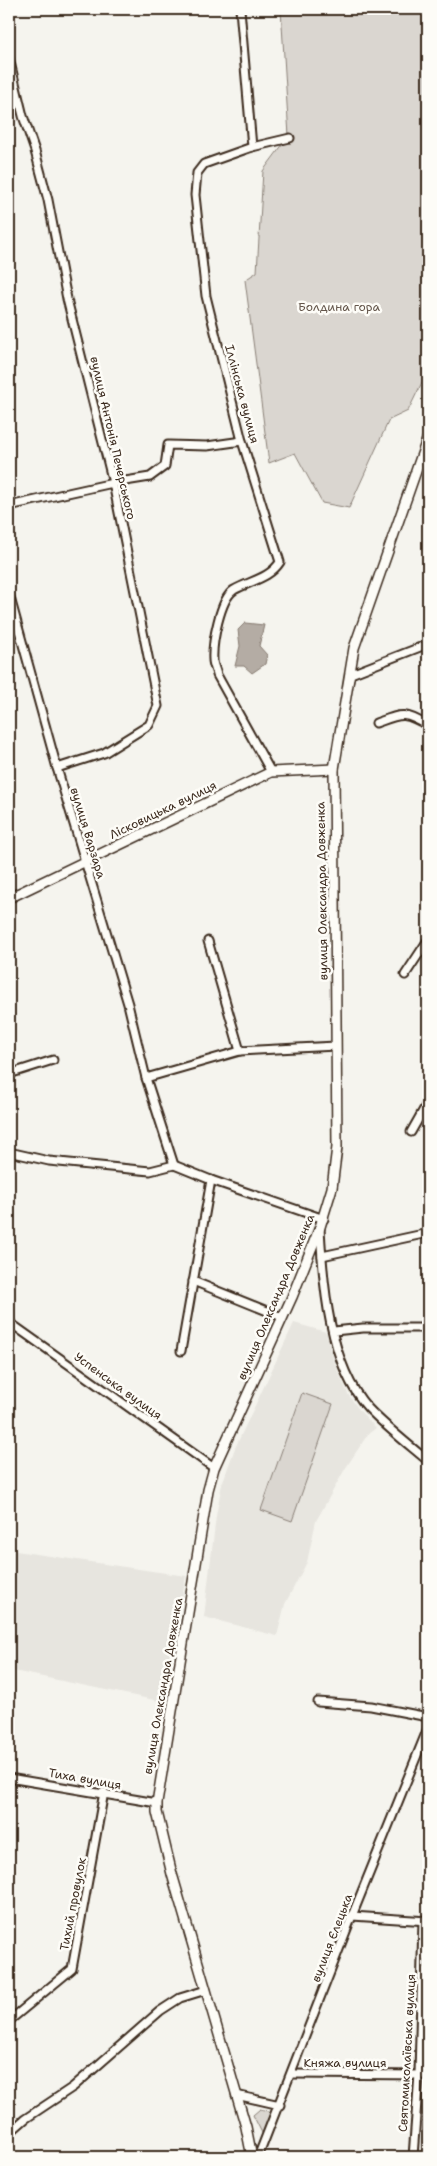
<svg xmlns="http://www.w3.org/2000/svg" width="437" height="2166" font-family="'Shantell Sans',sans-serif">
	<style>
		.built { fill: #e7e5df }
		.green { fill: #dad6d0; stroke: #8a8077 }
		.water { fill: #b4aca4; stroke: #84786e }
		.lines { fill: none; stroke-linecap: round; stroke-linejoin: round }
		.minor-casing { stroke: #3b2a1e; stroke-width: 11 }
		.secondary-casing { stroke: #3b2a1e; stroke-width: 12 }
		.minor { stroke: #fdfcf7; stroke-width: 7 }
		.secondary { stroke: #fdfcf7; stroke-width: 9 }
		.labels { text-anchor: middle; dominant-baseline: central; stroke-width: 5; stroke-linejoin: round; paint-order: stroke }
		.park-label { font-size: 12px; fill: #63554a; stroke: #fdfcf7 }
		.street-label { font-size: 12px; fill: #3b2a1e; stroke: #fdfcf7 }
	</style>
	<rect width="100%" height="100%" fill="#f5f4ee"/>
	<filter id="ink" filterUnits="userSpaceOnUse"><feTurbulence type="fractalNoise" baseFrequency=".02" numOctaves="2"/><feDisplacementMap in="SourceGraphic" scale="10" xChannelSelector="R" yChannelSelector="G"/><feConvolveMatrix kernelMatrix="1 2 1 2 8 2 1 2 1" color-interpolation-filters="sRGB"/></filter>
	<g filter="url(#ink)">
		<g class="built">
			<path d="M 294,1323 L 326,1332 L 335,1364 L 348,1394 L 360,1411 L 376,1428 L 368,1434 L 345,1469 L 316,1521 L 307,1562 L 285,1604 L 277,1636 L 204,1617 L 216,1516 L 222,1484 L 235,1448 Z"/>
			<path d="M 9,1550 L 186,1576 L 164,1702 L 9,1670 Z"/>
		</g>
		<g class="green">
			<path d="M 281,9 L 428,9 L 428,370 L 408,411 L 389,420 L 349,508 L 322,503 L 295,453 L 269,463 L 245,280 L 257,272 L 263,171 L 289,136 Z"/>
			<path d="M 302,1393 L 333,1404 L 292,1521 L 261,1510 Z"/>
			<path d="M 260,2109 L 268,2111 L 271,2116 L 263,2135 L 253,2115 Z"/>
		</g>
		<path class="water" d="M 245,623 L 264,625 L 259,646 L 267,655 L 265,664 L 252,673 L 244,666 L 235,666 L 240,646 L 238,630 Z"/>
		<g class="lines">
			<g class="minor-casing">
				<g id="minor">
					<path d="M 240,9 L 252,147 L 204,164 L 197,173 L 195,195 L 206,296 L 242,441 L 280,562 C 270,578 250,581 234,590 C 220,599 212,643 213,660 C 213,665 216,670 217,675 L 271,772"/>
					<path d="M 9,58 L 23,116 L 35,151 L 48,200 L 67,299 L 113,483 L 158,706 L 149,725 L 104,753 L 57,768"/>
					<path d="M 252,147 L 290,138"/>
					<path d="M 9,506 L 113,483 L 150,477 L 165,466 L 168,445 L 207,446 L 242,441"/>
					<path d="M 9,594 L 57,768 L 128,1004 L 146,1078 L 174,1165"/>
					<path d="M 351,674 L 428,644"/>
					<path d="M 376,723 C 401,714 404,711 428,726"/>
					<path d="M 208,941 L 240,1051"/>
					<path d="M 405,975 L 428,940"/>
					<path d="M 9,1074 L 53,1060"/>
					<path d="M 146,1078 L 240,1051 L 336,1046"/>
					<path d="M 411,1132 L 428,1102"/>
					<path d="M 9,1152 L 49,1161 L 150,1171 L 174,1165 L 211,1180 L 324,1219"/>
					<path d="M 320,1228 C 323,1284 329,1365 368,1408 C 386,1427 408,1444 428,1461"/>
					<path d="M 322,1256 L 428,1233"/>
					<path d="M 193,1281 L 282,1317"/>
					<path d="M 9,1322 L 214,1468"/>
					<path d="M 334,1331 L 363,1328 L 428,1328"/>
					<path d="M 181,1351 L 211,1180"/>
					<path d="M 318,1702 L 371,1706 L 428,1717"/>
					<path d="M 9,1778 L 157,1803"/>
					<path d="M 352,1916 L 428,1921"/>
					<path d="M 9,2021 L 72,1969 L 104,1792"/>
					<path d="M 292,2074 L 428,2075"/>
					<path d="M 236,2095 L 280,2105"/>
					<path d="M 9,2133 L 25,2119 L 73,2087 L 160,2011 L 180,1998 L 206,1990"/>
					<path d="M 258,2157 L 352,1916 L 428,1728"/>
					<path d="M 413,2157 L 419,2074 L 423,1920"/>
				</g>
			</g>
			<g class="secondary-casing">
				<g id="secondary">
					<path d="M 9,898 L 271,772 L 334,769"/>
					<path d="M 252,2157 L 246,2127 L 172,1874 L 157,1812 L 157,1803 L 208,1490 L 214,1468 L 292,1297 L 320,1227 L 332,1188 L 337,1147 L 334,769 L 354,648 L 428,437"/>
				</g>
			</g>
			<use href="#minor" class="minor"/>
			<use href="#secondary" class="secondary"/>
		</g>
	</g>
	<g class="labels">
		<g class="park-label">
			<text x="339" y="307">Болдина гора</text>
		</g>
		<g class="street-label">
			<text transform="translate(242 394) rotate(75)">Іллінська вулиця</text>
			<text transform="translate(113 438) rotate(77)">вулиця Антонія Печерського</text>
			<text transform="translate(163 810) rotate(-26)">Лісковицька вулиця</text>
			<text transform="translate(88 833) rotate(73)">вулиця Варзара</text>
			<text transform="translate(322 891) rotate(-91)">вулиця Олександра Довженка</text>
			<text transform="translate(276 1297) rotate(-67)">вулиця Олександра Довженка</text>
			<text transform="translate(118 1386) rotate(36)">Успенська вулиця</text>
			<text transform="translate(163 1686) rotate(-80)">вулиця Олександра Довженка</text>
			<text transform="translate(85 1779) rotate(10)">Тиха вулиця</text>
			<text transform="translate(73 1904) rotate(-79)">Тихий провулок</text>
			<text transform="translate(332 1938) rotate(-69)">вулиця Єлецька</text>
			<text transform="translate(407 2053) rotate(-87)">Святомиколаївська вулиця</text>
			<text x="345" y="2063">Княжа вулиця</text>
		</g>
	</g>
	<rect width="437" height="2166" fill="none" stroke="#fdfcf7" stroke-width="30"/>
	<rect x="15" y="15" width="407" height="2136" fill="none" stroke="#3b2a1e" stroke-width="2" filter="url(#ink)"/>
</svg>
